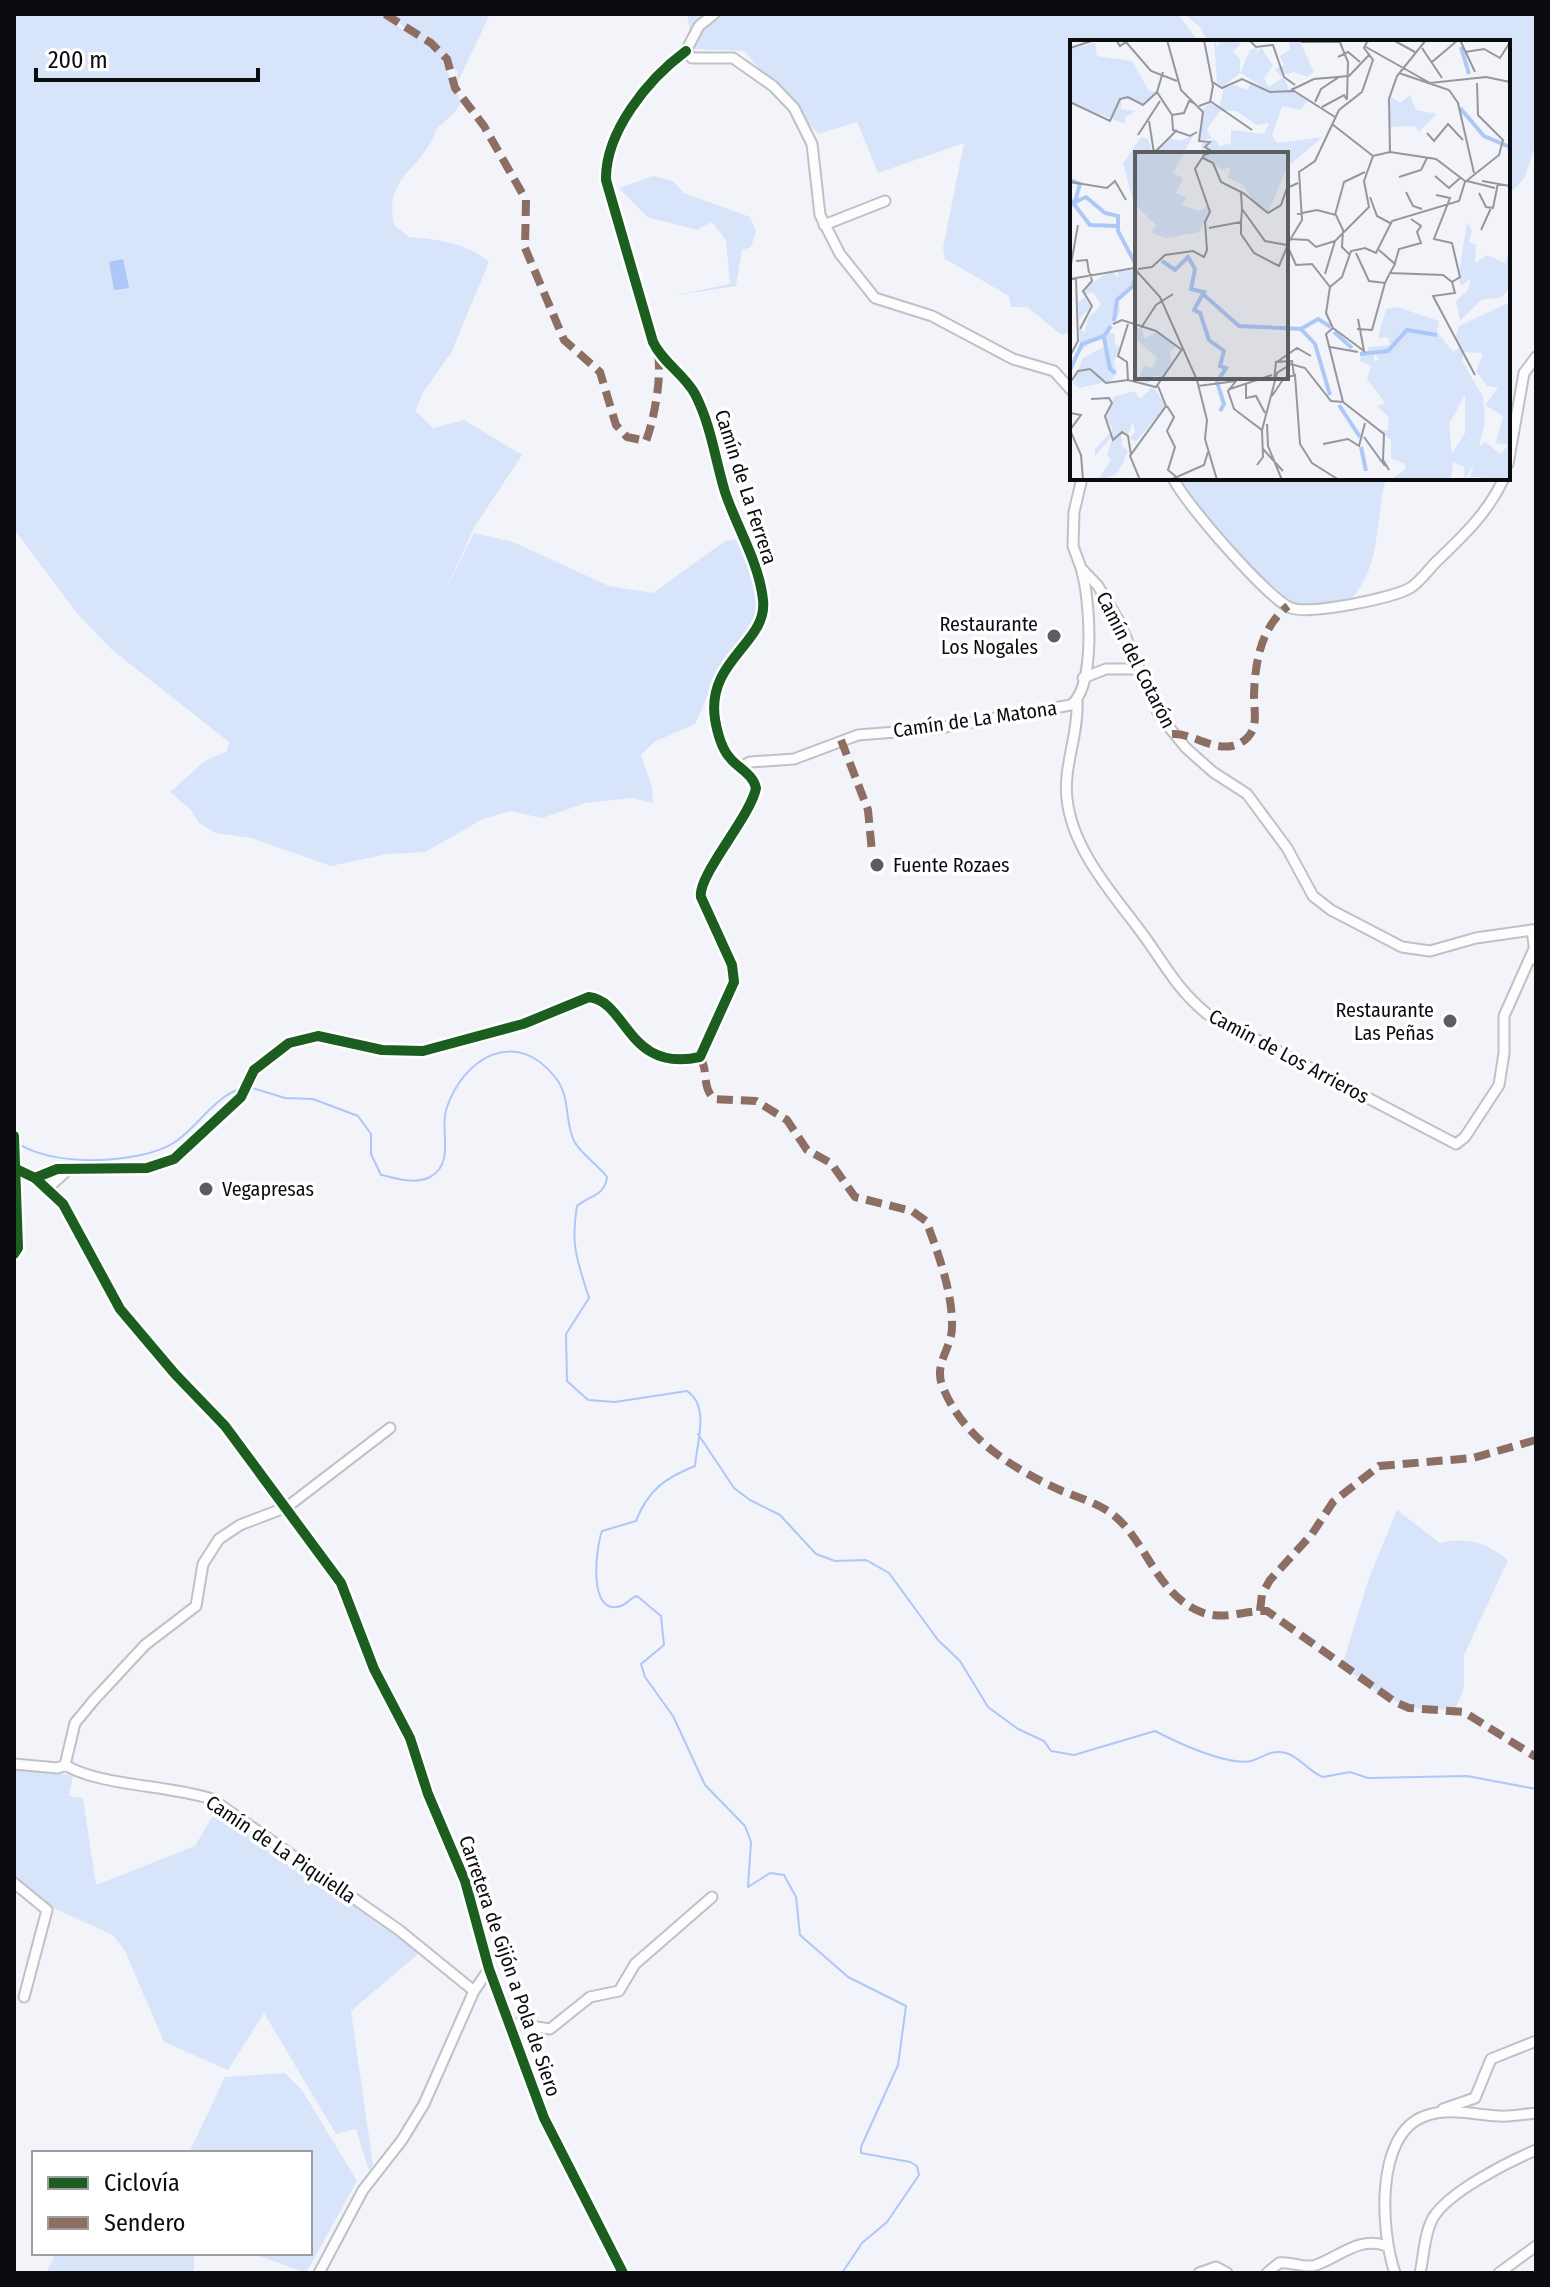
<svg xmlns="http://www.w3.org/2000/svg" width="1550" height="2287" font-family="'Fira Sans Condensed',sans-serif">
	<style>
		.green { fill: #d8e4fa }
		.water { fill: #adc7f6 }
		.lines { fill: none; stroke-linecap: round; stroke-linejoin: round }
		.stream { stroke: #adc7f6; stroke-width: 2 }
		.minor-casing { stroke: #c0c1c6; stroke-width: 13 }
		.minor { stroke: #fdfdfe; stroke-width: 9 }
		.quiet { stroke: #8d6e63; stroke-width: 8; stroke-dasharray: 16 8; stroke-linecap: butt }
		.cycleway-casing { stroke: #fff; stroke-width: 15 }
		.cycleway { stroke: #1b5e20; stroke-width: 10 }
		.poi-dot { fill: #5c5d61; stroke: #fff; stroke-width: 3 }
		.labels { text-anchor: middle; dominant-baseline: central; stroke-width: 7; stroke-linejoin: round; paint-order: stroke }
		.street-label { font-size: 20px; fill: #0b0c0f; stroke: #fff }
		.poi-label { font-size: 20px; fill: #0b0c0f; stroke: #fff; text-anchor: end }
		.inset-river { fill: none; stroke: #adc7f6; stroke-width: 4 }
		.inset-road { fill: none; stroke: #96979c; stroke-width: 2 }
		.view { fill: #5c5d61; fill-opacity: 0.15; stroke: #5c5d61; stroke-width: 4 }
		.inset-edge { fill: none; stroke: #0b0c0f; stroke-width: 4 }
	</style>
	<rect width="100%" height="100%" fill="#f2f4fa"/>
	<g class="green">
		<path d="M 14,14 L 378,14 L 416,38 L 389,14 L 490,14 L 455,88 L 458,72 L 442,60 L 461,102 C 455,116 445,119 436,130 C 434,134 433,138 431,142 C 412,175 385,180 394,225 L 409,237 C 436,239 468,243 489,262 L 451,353 L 424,391 L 415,411 L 433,428 L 464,420 L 522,455 L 475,526 L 442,598 L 474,533 L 513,542 L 609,586 L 653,593 L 725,541 L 743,538 L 760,614 L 750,632 L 724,659 L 695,724 L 654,742 L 641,755 L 652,787 L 653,803 L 632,798 L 586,803 L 542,818 L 510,811 L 483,819 L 425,852 L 387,854 L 331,866 L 251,838 L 216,833 L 199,823 L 191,810 L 170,792 L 205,761 L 227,751 L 229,742 L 111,649 L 76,612 L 14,529 Z"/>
		<path d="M 687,14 L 1178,14 L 1199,42 L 1072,42 L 1072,332 L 1062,335 L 1027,307 L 1011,307 L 1009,296 L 945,259 L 943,248 L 964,143 L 878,173 L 857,122 L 818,134 L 744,51 L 693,49 Z"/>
		<path d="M 1184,14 L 1536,14 L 1536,143 L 1525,177 L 1508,196 L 1508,42 L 1208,42 L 1200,27 Z"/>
		<path d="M 653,176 L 673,181 L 684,193 L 750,217 L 756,231 L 751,247 L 742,250 L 736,286 L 672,296 L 730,284 L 726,240 L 712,222 L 697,230 L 647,217 L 619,188 Z"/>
		<path d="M 1174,478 L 1386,478 C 1373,529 1384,571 1341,609 L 1284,604 L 1248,568 Z"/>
		<path d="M 1397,1510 L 1440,1543 C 1469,1537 1484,1542 1508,1560 L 1464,1655 L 1464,1688 L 1455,1710 L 1409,1708 L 1379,1693 L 1342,1666 L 1369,1578 Z"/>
		<path d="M 14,1768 L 41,1769 L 73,1776 L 69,1796 L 83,1798 L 96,1885 L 195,1846 L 218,1807 L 392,1930 L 418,1954 L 351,2011 L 373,2165 L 369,2171 L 356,2129 L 336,2134 L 264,2013 L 228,2070 L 164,2042 L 125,1951 L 113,1935 L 51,1907 L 14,1876 Z"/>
		<path d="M 285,2073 L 302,2090 L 357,2181 L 306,2273 L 251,2253 L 310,2253 L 310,2153 L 189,2153 L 225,2077 Z"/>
		<path d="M 56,2253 L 194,2253 L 194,2273 L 46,2273 Z"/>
	</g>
	<path class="water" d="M 123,259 L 129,288 L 114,290 L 109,262 Z"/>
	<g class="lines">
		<g class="stream">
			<path d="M 249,1087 L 285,1098 L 313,1099 L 358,1116 L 371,1134 L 371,1154 L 381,1175 C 397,1178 414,1185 430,1177 C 455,1164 440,1131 446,1110 C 463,1057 516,1027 555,1077 C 571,1097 564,1119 574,1141 C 580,1153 598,1165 607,1177 C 605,1196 590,1195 577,1206 C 570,1246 578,1262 589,1298 L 566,1334 L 567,1381 L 588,1400 L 615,1402 L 687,1391 C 710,1406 697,1442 695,1466 C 665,1478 648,1490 636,1521 L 602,1531 C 596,1547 587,1617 621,1606 C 627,1604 630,1598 637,1596 L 661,1616 L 664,1645 L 641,1664 L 645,1677 L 673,1716 L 705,1785 L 745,1826 L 751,1842 L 748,1887 L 770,1873 L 784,1875 L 796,1897 L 800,1935 L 848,1977 L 906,2006 L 898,2065 L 861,2147 L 861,2153 L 910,2162 L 917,2166 L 919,2175 L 887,2222 L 862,2243 L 842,2273"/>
			<path d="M 14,1140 C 45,1168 141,1165 175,1142 C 198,1127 215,1095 243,1088"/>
			<path d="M 14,1191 L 14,1201"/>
			<path d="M 698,1434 L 734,1488 L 750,1500 L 780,1515 L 816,1554 L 835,1561 L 866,1560 L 889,1573 L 938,1640 L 960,1661 L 988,1707 L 1018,1729 L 1044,1741 L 1051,1751 L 1074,1755 L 1155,1731 C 1176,1742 1227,1766 1251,1761 C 1265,1757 1270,1749 1286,1753 C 1300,1757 1309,1772 1323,1777 L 1350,1772 L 1368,1778 L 1467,1776 L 1536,1789"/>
		</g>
		<g class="minor-casing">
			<g id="minor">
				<path d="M 686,51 L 692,58 L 733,58 L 773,86 L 794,108 L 812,144 L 820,215 L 840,254 L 875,298 L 932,316 L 1013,359 L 1054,371 L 1072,391"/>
				<path d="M 686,51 L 699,26 L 714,14"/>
				<path d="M 824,225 L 885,201"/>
				<path d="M 1508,464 L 1524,373 L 1536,357"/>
				<path d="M 1082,478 L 1074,512 L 1073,546 L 1081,568 L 1098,586 L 1119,621 L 1159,715 L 1186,748 L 1213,772 L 1247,794 L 1287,848 L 1313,896 L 1331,910 L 1402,947 L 1430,951 L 1476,938 L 1532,930"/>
				<path d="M 1173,478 C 1183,501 1269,600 1291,608 C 1311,615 1393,598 1410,588 C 1420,582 1428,570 1436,562 C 1463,536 1488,513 1504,478"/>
				<path d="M 1083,678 L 1106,669 L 1137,669"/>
				<path d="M 1077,701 C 1079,734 1063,766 1067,799 C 1073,854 1119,900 1149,943 C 1170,973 1178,989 1207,1014 L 1456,1144 L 1465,1137 L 1499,1085 L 1504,1053 L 1504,1016 L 1533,951"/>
				<path d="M 742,766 L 750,762 L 794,759 L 858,735 L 933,729 L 1071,705 C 1096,686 1090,600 1082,572"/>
				<path d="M 1532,930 L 1536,960"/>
				<path d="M 14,1168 L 35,1178 L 63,1204 L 120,1309 L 175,1374 L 225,1426 L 341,1583 L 374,1669 L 410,1738 L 428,1794 L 465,1881 L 489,1969 L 544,2118 L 623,2273"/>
				<path d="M 35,1178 L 57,1169 L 147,1168 L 174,1159 L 241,1097 L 254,1070 L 289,1043 L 318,1036 L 382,1050 L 423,1051 L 523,1024 L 589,997 C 628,1002 627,1073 700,1057 L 734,982 L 732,965 L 701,897 C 697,876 751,816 756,788 C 753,774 738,768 730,758 C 721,748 717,731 715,719 C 706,660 768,643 763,600 C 759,562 737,528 725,492 C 715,459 711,425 695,394 C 684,374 663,363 653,342 L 606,180 C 605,132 648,79 686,51"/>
				<path d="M 48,1188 L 69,1169"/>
				<path d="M 14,1764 L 58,1768 L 65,1765 C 100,1786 169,1785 212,1799 L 399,1930 L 474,1991"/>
				<path d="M 65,1765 L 75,1723 L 94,1700 L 145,1645 L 196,1606 L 203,1564 L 219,1539 L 240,1525 L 287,1507 L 390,1428"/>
				<path d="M 14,1883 L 47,1910 L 24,1997"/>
				<path d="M 509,2023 L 550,2029 L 590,1997 L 619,1991 L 635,1964 L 712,1897"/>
				<path d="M 1443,2109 L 1475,2098 L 1491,2059 L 1536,2041"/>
				<path d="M 319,2273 L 363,2190 L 402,2140 L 424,2104 L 474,1991 L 489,1969"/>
				<path d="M 1199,2273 L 1216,2267 L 1227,2273"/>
				<path d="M 1267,2273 L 1279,2263 C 1290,2261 1305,2269 1316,2265 C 1341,2256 1359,2236 1387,2246"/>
				<path d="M 1395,2273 C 1381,2233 1374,2134 1425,2116 C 1449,2107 1475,2115 1499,2116 C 1511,2117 1524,2114 1536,2113"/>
				<path d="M 1420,2273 C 1424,2256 1424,2234 1433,2218 C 1448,2192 1508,2162 1536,2150"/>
				<path d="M 1499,2273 L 1536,2246"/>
			</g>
		</g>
		<use href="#minor" class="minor"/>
		<g class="quiet">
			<path d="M 385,14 L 431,43 L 447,59 L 455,88 L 484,126 L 526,200 L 525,248 L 564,340 L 600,372 L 616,425 L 627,437 L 646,441 C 654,420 662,377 658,354"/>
			<path d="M 1172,734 C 1192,733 1211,750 1232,746 C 1242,744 1251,737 1254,726 C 1256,717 1254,705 1254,695 C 1255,662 1261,627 1288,606"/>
			<path d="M 841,740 L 868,810 L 872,852"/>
			<path d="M 700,1057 C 709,1071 701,1086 714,1099 L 756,1101 L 787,1120 L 807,1150 L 831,1163 L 855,1197 L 912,1211 L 926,1221 C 938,1252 953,1294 952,1327 C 952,1348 934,1363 942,1385 C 962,1438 1013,1469 1062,1491 C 1080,1498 1103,1505 1117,1518 C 1148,1546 1158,1595 1201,1612 C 1223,1621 1245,1610 1267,1611 L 1395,1702 L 1409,1708 L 1464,1712 L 1536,1757"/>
			<path d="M 1260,1611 L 1262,1594 L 1270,1580 L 1312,1534 L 1333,1502 L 1379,1466 L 1473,1458 L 1536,1440"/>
		</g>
		<g class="cycleway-casing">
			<g id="cycleway">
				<path d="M 14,1136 L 18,1248 L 14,1254"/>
				<path d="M 14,1168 L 35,1178 L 63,1204 L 120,1309 L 175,1374 L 225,1426 L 341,1583 L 374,1669 L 410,1738 L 428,1794 L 465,1881 L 489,1969 L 544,2118 L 623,2273"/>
				<path d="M 35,1178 L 57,1169 L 147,1168 L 174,1159 L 241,1097 L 254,1070 L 289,1043 L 318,1036 L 382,1050 L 423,1051 L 523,1024 L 589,997 C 628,1002 627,1073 700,1057 L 734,982 L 732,965 L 701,897 C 697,876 751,816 756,788 C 753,774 738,768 730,758 C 721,748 717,731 715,719 C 706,660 768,643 763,600 C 759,562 737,528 725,492 C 715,459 711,425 695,394 C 684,374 663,363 653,342 L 606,180 C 605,132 648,79 686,51"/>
			</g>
		</g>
		<use href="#cycleway" class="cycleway"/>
	</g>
	<g class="poi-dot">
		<circle cx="1054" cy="636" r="8"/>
		<circle cx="877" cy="865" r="8"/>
		<circle cx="1450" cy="1021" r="8"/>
		<circle cx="206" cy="1189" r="8"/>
	</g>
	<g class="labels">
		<g class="street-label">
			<text transform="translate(746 487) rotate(72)">Camín de La Ferrera</text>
			<text transform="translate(1136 660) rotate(63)">Camín del Cotarón</text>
			<text transform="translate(975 719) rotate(-8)">Camín de La Matona</text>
			<text transform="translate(1289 1056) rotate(28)">Camín de Los Arrieros</text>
			<text transform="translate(281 1849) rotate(34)">Camín de La Piquiella</text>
			<text transform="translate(510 1966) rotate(71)">Carretera de Gijón a Pola de Siero</text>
		</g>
		<g class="poi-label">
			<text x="1038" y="624">Restaurante<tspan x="1038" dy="23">Los Nogales</tspan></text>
			<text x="893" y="865" text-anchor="start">Fuente Rozaes</text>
			<text x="1434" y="1010">Restaurante<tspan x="1434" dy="23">Las Peñas</tspan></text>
			<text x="222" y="1189" text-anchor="start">Vegapresas</text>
		</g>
	</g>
	<g transform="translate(1070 40)">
		<rect width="440" height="440" fill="#f2f4fa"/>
		<path d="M 144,0 L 148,7 L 150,0 L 172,3 L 163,11 L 170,20 L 170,33 L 180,10 L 187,8 L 187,14 L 191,7 L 203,26 L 194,38 L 199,47 L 214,37 L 219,50 L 238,61 L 230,70 L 212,66 L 202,96 L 207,103 L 253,97 L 217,127 L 198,173 L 188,168 L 173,145 L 158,138 L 160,127 L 152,130 L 133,117 L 131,104 L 145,99 L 150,106 L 161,103 L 161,90 L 194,94 L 199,83 L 187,85 L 166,71 L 150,71 L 137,89 L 142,99 L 130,100 L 133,69 L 140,63 L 149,68 L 154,48 L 164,45 L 178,50 L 181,42 L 200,51 L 170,33 L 153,47 L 147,43 ZM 229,0 L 244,32 L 237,37 L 224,32 L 210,36 L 205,29 L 214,25 L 210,16 L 220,9 L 219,0 ZM 25,3 L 27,16 L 62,21 L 79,51 L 85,52 L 75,64 L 51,58 L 51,69 L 66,71 L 55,77 L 55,84 L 3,63 L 0,56 L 0,9 ZM 340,55 L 346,70 L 367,74 L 349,92 L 345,86 L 319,87 L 321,57 L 330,63 ZM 123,96 L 103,133 L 113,138 L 106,153 L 116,158 L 112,165 L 129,171 L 137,166 L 140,173 L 129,192 L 97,198 L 86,195 L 81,191 L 87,186 L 64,164 L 53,123 L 71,97 L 78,99 L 82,111 L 101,98 L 109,101 ZM 397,182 L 402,191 L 399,202 L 406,205 L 405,223 L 417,215 L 435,223 L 440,206 L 440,248 L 432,257 L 411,260 L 390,281 L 386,261 L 398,250 L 401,238 L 392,246 L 388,239 ZM 41,230 L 48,238 L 48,231 L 66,230 L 63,246 L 48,260 L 50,272 L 38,292 L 45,294 L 45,304 L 50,308 L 44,322 L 47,333 L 41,341 L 9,348 L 3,343 L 13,318 L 35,306 L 33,297 L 26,297 L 10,312 L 8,263 L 14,257 L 21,267 L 9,279 L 9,289 L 15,292 L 18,278 L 31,265 L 23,252 L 15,255 L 15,248 ZM 440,262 L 440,440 L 403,440 L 413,437 L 400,437 L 404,424 L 395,439 L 394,427 L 383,422 L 381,440 L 319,440 L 335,430 L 335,424 L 321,418 L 321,400 L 309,390 L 318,390 L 319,377 L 307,366 L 315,363 L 297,339 L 301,326 L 290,321 L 291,315 L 304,314 L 304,321 L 310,320 L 302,311 L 296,313 L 299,307 L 320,305 L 318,297 L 308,298 L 316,269 L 327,267 L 369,281 L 367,292 L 383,312 L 390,307 L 385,298 L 389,286 ZM 413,313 L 406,331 L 417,346 L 428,348 L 415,365 L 433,376 L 426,403 L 438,405 L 431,414 L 415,402 L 409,407 L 415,380 L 413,357 L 392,320 L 394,312 ZM 395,355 L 395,393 L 382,414 L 379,384 ZM 65,288 L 72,289 L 75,299 L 86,292 L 106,306 L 100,312 L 102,327 L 98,324 L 95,338 L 84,335 L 79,343 L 68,341 L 74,325 L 82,328 L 87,318 L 65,298 ZM 83,346 L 96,366 L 66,402 L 59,397 L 65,393 L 63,381 L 58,395 L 51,392 L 52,407 L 58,410 L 53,423 L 45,435 L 28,440 L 41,420 L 37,414 L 44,394 L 25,416 L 25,409 L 43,390 L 36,376 L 44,357 L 64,351 L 70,359 Z" fill="#d8e4fa" fill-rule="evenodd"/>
		<path class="inset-river" d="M 391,7 L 399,34M 390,68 L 414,96 L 440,107M 0,140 L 10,144 L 5,162 L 16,157 L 35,173 L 48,176 L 48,191 L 66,225M 0,159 L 20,185 L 48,186M 92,221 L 105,230 L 118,217 L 125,229 L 121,249 L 134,252 L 124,270 L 130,273 L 139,300 L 154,311 L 150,326 L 156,328 L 147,342 L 154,364 L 150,371M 134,255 L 169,286 L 231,289 L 248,279 L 261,287M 44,281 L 47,260 L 63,246 L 66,233M 231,289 L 245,304 L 260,355M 264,292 L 282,308M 34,298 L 40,329 L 45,333M 290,314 L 318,311 L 337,290 L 367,295M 0,330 L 12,304 L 34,296 L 41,286M 269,365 L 290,397M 291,407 L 296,431"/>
		<path class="inset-road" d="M 46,0 L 50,6 L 56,2 L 81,31 L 107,41M 179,0 L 186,7 L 203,5 L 214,37 L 225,45M 269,0 L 278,22 L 277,59M 323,0 L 345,12M 390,0 L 405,32M 231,2 L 270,2M 296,7 L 360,43 L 416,37 L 440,42M 0,8 L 25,0M 352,8 L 372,38M 395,12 L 414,9 L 430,18 L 440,2M 268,17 L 278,12 L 290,22M 362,22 L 388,0M 93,32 L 87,52 L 102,75M 329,33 L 379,50 L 388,63 L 404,133M 141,41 L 152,48 L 172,39 L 200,52 L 224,51 L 265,77M 221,50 L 244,39 L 279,36 L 300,14M 140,61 L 182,90M 0,62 L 40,81 L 50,59 L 58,57 L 73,65 L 87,52M 245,62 L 251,49 L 269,37M 129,66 L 140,62 L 143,46 L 134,0M 252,67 L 274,55 L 277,60M 102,75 L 103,90 L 120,96 L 127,92M 102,75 L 114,73 L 119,61 L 124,63M 79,81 L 84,113M 262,84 L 303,116 L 320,112 L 366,119 L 395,141M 357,93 L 364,101 L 378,84 L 393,100M 68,95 L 90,61M 320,112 L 319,59 L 327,36 L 356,0M 84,113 L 107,90M 133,118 L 143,123 L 151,142 L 171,152 L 172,169 L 195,201 L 217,205M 365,136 L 379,148 L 390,138M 329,137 L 351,130 L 357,118M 397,141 L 425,148M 412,141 L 440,146M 0,142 L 37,148 L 45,141 L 56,160M 172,152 L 198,173 L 211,165 L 217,148 L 228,143M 336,152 L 343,166 L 352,169M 409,153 L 416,167 L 423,168 L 428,143M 366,155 L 380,158 L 364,199 L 382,203 L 390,237 L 382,242 L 385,253 L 363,256 L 405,335M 300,157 L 307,176 L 320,183M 227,174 L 247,170 L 266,175 L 273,190 L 272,207 L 279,214M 265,175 L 274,142 L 295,132M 171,182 L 171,194 L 184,213 L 209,226 L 217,207M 139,188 L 171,182 L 172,169M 411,190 L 421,168M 220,199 L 238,200 L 246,207 L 265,201M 265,201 L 299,167 L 294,141 L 303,116M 217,205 L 232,180 L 229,132 L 245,121 L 269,70 L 292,52 L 303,20 L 294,8 L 298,0M 309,210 L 325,224 L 320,233 L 373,235 L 382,242M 286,213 L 299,241 L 315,243 L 320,233M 6,221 L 17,220 L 19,233M 325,223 L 329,209 L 351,203 L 347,192 L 351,186 L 341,179M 68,229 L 82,227 L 95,215 L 123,211 L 134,217 L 137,210 L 135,182 L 140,172 L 125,129 L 134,115 L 143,112 L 135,107 L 140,102 L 129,101 L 133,72 L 111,50 L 97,0M 0,230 L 8,185M 255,234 L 265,201M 0,239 L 64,228 L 90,257 L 127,340 L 137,380 L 135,399 L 147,440M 260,247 L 272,237 L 281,211 L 295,208 L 306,213 L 322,181 L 389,161 L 395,142 L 429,115 L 433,100 L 408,75 L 407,43M 43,284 L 52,280 L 86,291 L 112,310M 58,284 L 48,316 L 57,322 L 58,340M 71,288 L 86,265 L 103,254M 263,288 L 294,311 L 288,279M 10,289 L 22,266 L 13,251 L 22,241 L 20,233M 287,289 L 302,290 L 315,243M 260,307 L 288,312M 0,316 L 8,301 L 6,238M 207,322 L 227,308 L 241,316M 204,340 L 206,322 L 222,321 L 224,335M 0,343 L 8,331 L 20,329 L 36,343 L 58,340 L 86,347 L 113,308M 176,344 L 176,358 L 186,356 L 195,373M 128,346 L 166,341 L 158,351 L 164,369 L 192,390 L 207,333 L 221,324 L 235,328 L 261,361 L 273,362 L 256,294 L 263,288 L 256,273 L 260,247 L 242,224 L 226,225 L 217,205M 160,349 L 202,335M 202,356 L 214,338 L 225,335 L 230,404 L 242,423 L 269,440M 21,359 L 39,358 L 42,363 L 35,376 L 43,400 L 52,392 L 58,396 L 61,415M 273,362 L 314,394 L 313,420 L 319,430M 97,366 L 104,377 L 97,391 L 105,407 L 98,430 L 110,440M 0,373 L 11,375 L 0,390 L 11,415 L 13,440M 197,384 L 198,406 L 212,440M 294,397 L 315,426M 253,404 L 278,399 L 289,406 L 295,383M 193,409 L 213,431M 187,425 L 193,417 L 192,390M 70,440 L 60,416 L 96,366 L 88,346M 100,440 L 134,425 L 138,412"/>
		<path class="view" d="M 65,112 L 218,112 L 218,339 L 65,339 Z"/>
		<rect width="440" height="440" class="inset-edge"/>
	</g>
	<rect width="1550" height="2287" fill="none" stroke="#0b0c0f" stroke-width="32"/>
	<rect x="32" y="2151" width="280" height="104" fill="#ffffff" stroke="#9d9e9f" stroke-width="2"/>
	<rect x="48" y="2177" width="40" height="12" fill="#1b5e20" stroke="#9d9e9f" stroke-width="2"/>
	<text x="104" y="2191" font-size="24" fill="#0b0c0f">Ciclovía</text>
	<rect x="48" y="2217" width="40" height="12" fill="#8d6e63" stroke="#9d9e9f" stroke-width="2"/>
	<text x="104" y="2231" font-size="24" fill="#0b0c0f">Sendero</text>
	<path d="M36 68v12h222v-12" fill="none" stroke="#0b0c0f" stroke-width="4"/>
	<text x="48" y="68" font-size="24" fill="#0b0c0f" stroke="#ffffff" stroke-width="6" paint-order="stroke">200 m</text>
</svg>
